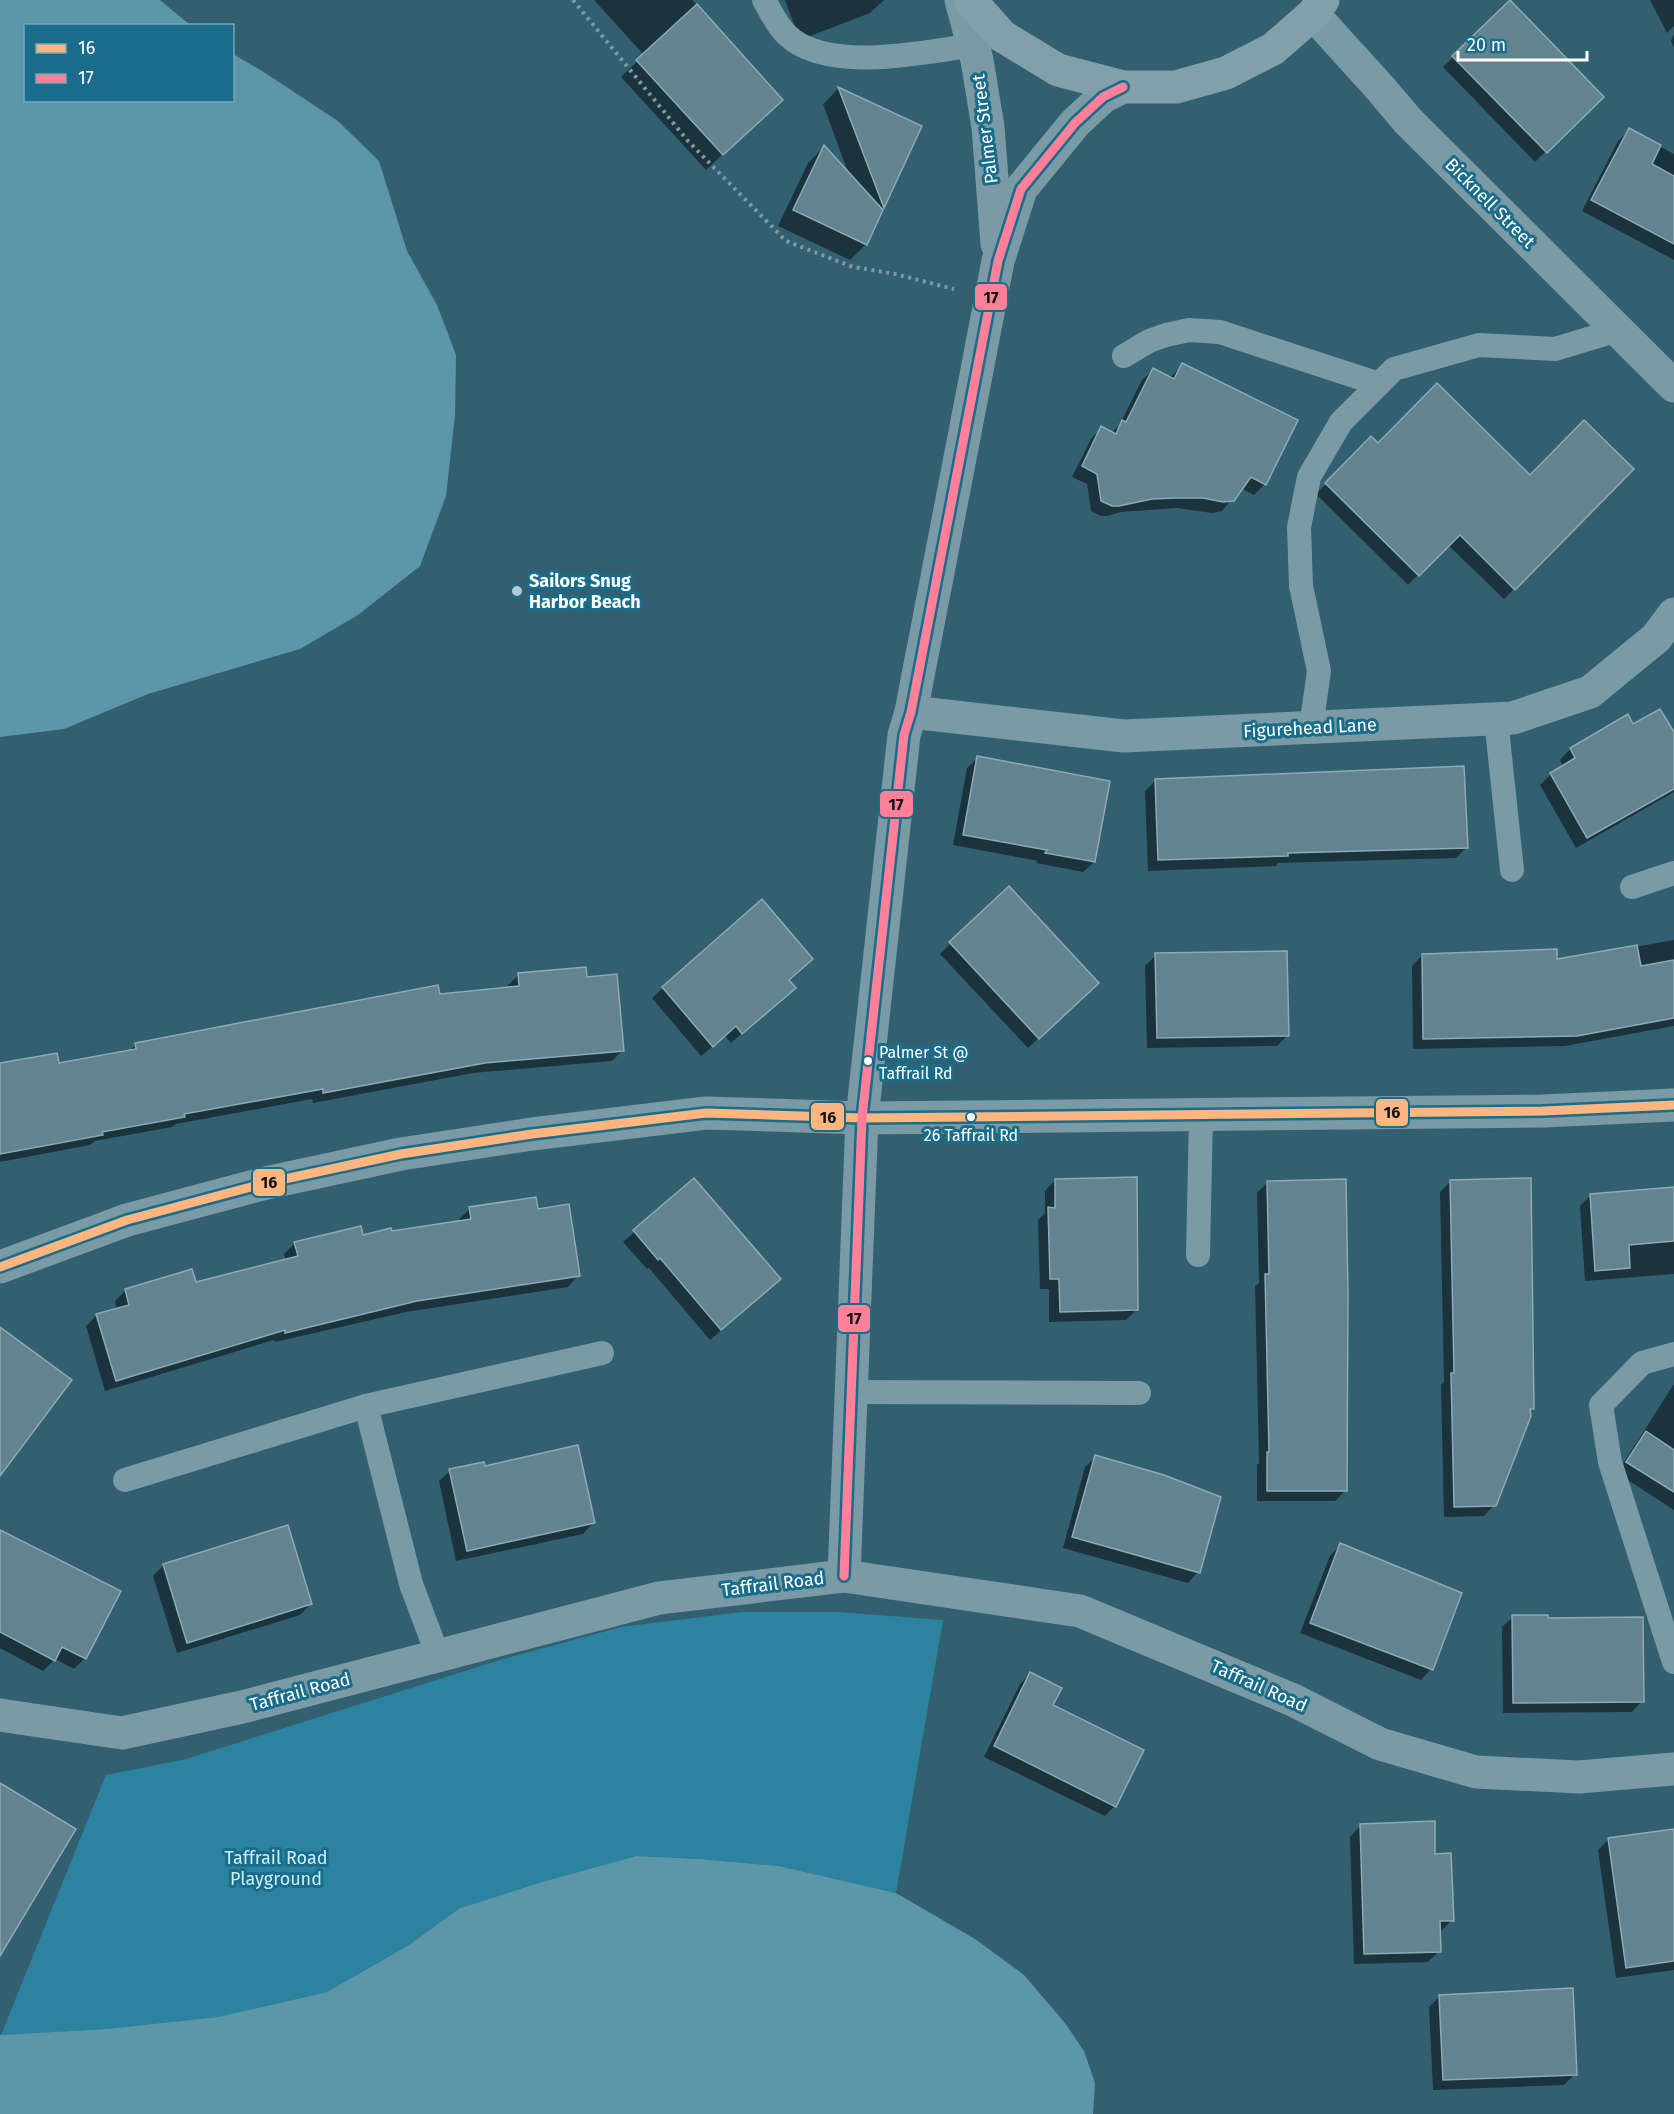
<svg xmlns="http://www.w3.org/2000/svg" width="1674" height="2114" font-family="'Fira Sans',sans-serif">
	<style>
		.green { fill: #2b839f }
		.water { fill: #5c96a9 }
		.shadow { fill: #0007 }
		.building { fill: #62838f; stroke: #8eaab4; stroke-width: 1.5 }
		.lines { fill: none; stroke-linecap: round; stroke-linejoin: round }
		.path { stroke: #7a9aa5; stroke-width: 4; stroke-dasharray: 3 4.5; stroke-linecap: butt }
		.lane { stroke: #7a9aa5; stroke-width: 24 }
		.street { stroke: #7a9aa5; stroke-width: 33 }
		.secondary { stroke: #81a0aa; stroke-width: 33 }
		.bus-1-casing { stroke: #1a6d8a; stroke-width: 14 }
		.bus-2-casing { stroke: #1a6d8a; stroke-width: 14 }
		.bus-1 { stroke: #ffb580; stroke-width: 9 }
		.bus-2 { stroke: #ff8098; stroke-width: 9 }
		.poi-dot { fill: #b8c7cd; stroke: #1a6d8a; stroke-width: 2 }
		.bus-dot { fill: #fff; stroke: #1a6d8a; stroke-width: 2 }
		.labels { text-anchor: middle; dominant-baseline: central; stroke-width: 6; stroke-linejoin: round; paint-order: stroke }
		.bus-label { font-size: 16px; fill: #fff; stroke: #1a6d8a; text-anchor: start }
		.street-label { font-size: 18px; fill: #fff; stroke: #1a6d8a }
		.poi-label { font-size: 18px; font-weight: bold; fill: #fff; stroke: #1a6d8a; text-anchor: start }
		.park-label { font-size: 18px; fill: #c9eefa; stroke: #1a6d8a }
		.line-badge { stroke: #1a6d8a; stroke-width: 2 }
		.pale-badge-label { font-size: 16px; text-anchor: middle; font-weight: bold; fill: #111 }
	</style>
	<rect width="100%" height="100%" fill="#336071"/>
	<path class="green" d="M 742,1612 L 838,1612 L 943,1620 L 896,1893 L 779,1866 L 701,1859 L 636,1856 L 542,1882 L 460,1908 L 409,1945 L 327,1992 L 218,2017 L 106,2029 L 1,2035 L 106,1775 L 186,1759 L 500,1660 L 621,1627 Z"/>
	<g class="water">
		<path d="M 0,0 L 160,0 L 190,25 L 26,26 L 26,100 L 232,100 L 233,54 L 262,71 L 338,121 L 379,161 L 407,251 L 437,305 L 456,355 L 455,415 L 446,496 L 420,566 L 358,615 L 300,649 L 148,694 L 64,729 L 0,737 Z"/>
		<path d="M 636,1856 L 701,1859 L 779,1866 L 896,1893 L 975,1939 L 1024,1975 L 1065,2023 L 1084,2051 L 1095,2083 L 1093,2114 L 0,2114 L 0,2035 L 106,2029 L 218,2017 L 327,1992 L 409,1945 L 460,1908 L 542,1882 Z"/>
	</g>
	<g class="shadow">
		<path d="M 594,0 L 692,0 L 781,99 L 706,170 L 621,77 L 644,55 Z"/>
		<path d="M 785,0 L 884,0 L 870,13 L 800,40 Z"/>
		<path d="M 1650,0 L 1674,0 L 1674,26 L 1667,33 Z"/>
		<path d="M 1509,2 L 1602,97 L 1535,162 L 1443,67 Z"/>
		<path d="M 1674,34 L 1674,48 L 1671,41 Z"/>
		<path d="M 838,89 L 920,127 L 866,244 L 850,260 L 778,226 L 808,163 L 824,147 L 849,175 L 823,104 Z"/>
		<path d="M 1629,130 L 1674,154 L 1674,260 L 1582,211 L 1618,141 Z"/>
		<path d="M 1182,365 L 1265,484 L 1254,495 L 1241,488 L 1222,511 L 1212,513 L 1177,508 L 1121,512 L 1107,516 L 1101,516 L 1091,511 L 1087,484 L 1072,477 L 1091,439 L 1101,428 L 1111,434 L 1120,424 L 1142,380 L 1153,370 L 1170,378 Z"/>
		<path d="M 1371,439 L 1378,445 L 1530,477 L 1632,469 L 1504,599 L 1448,545 L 1408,585 L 1316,494 Z"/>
		<path d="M 1628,716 L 1633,726 L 1674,735 L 1674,792 L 1576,848 L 1540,785 L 1551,774 L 1563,767 L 1560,760 L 1570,749 Z"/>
		<path d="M 978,758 L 1094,862 L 1083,872 L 1036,863 L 1038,861 L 953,845 L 967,768 Z"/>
		<path d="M 1156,780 L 1466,848 L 1456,858 L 1278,863 L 1276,866 L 1148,871 L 1145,791 Z"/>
		<path d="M 1674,940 L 1674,1026 L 1565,1046 L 1413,1049 L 1412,966 L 1422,955 L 1556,961 Z"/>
		<path d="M 951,943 L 1086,994 L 1028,1048 L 940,954 Z"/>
		<path d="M 1156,955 L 1288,1035 L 1277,1046 L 1147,1048 L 1145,966 Z"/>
		<path d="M 519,975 L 585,979 L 623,1050 L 612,1061 L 473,1073 L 313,1103 L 312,1099 L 176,1124 L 172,1127 L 95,1141 L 90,1145 L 0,1162 L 0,1065 L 57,1065 L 129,1051 L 136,1045 L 439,995 L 509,989 L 508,985 Z"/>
		<path d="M 788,980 L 783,998 L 731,1043 L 725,1036 L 701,1056 L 652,998 L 663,988 Z"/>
		<path d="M 693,1180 L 768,1290 L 710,1340 L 649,1268 L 647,1269 L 623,1242 Z"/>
		<path d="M 1055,1180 L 1136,1310 L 1126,1320 L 1049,1322 L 1049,1289 L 1040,1289 L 1038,1220 L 1045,1213 L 1045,1191 Z"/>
		<path d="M 1451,1181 L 1533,1408 L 1529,1412 L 1494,1505 L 1484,1516 L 1444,1517 L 1441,1385 L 1444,1382 L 1440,1192 Z"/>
		<path d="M 1268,1182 L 1346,1490 L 1335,1501 L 1257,1501 L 1257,1465 L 1259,1463 L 1255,1286 L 1259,1283 L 1257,1193 Z"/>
		<path d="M 1674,1189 L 1674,1274 L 1585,1281 L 1580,1206 L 1591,1195 Z"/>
		<path d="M 470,1209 L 536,1210 L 578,1276 L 568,1287 L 406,1312 L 275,1342 L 274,1340 L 105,1391 L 86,1326 L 97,1315 L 117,1310 L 115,1301 L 125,1291 L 191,1271 L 195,1284 L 286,1261 L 284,1254 L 295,1243 L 362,1237 L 460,1222 L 459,1219 Z"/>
		<path d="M 1674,1384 L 1674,1510 L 1617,1473 Z"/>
		<path d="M 1096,1457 L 1198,1572 L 1188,1583 L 1063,1548 L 1085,1467 Z"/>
		<path d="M 450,1471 L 593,1523 L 583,1534 L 456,1561 L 439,1481 Z"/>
		<path d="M 0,1542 L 85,1658 L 74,1669 L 55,1659 L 43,1671 L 0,1648 Z"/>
		<path d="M 1340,1545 L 1431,1669 L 1421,1680 L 1300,1633 L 1330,1556 Z"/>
		<path d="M 164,1565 L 311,1604 L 300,1615 L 177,1653 L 153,1576 Z"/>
		<path d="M 1513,1617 L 1547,1620 L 1642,1701 L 1632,1712 L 1503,1713 L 1502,1627 Z"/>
		<path d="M 1030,1674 L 1115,1806 L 1105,1816 L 984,1757 L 1020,1684 Z"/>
		<path d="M 1360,1826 L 1434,1855 L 1452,1920 L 1441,1931 L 1438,1931 L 1439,1951 L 1428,1962 L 1354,1964 L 1350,1837 Z"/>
		<path d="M 1674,1830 L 1674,1970 L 1616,1978 L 1598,1850 L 1609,1839 Z"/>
		<path d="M 1440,1996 L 1575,2074 L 1564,2085 L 1433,2090 L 1429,2007 Z"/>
	</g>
	<g class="building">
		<path d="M 1510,0 L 1604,97 L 1547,153 L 1452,56 Z"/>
		<path d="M 697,4 L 783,100 L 723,155 L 636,60 Z"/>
		<path d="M 838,87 L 922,126 L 884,208 Z"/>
		<path d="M 1629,128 L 1661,145 L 1652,164 L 1674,176 L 1674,244 L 1591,200 Z"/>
		<path d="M 824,145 L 883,210 L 867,245 L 793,210 Z"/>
		<path d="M 1182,363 L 1298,420 L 1266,485 L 1251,477 L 1234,501 L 1223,502 L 1203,498 L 1175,498 L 1152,499 L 1119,506 L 1112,506 L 1101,501 L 1097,474 L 1082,466 L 1101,426 L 1116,434 L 1122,420 L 1126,422 L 1153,368 L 1174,379 Z"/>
		<path d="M 1437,383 L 1530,475 L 1584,420 L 1634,469 L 1515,590 L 1460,535 L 1419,576 L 1325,483 L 1371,436 L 1378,443 Z"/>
		<path d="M 1660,709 L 1674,732 L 1674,789 L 1587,838 L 1550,773 L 1575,758 L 1570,748 L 1628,714 L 1633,724 Z"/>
		<path d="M 977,756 L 1110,781 L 1095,862 L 1045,853 L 1047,850 L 963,835 Z"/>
		<path d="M 1464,766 L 1468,848 L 1288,853 L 1288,856 L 1158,860 L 1155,779 Z"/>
		<path d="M 1009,886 L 1099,983 L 1039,1039 L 949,942 Z"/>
		<path d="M 762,899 L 813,959 L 789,980 L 796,988 L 742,1034 L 736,1026 L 713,1047 L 662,987 Z"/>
		<path d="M 1637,945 L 1641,966 L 1674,960 L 1674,1018 L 1577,1036 L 1423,1039 L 1422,954 L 1557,949 L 1557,959 Z"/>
		<path d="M 1287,951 L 1289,1036 L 1157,1038 L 1155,953 Z"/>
		<path d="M 586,967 L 587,977 L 617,974 L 624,1051 L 485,1063 L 323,1093 L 323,1089 L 184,1114 L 185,1117 L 102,1132 L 103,1135 L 0,1154 L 0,1063 L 57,1053 L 59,1063 L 136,1049 L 135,1043 L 438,985 L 440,994 L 519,986 L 518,973 Z"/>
		<path d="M 1137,1177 L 1138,1310 L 1060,1312 L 1059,1279 L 1050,1279 L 1048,1207 L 1055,1208 L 1055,1179 Z"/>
		<path d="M 694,1178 L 781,1279 L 721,1330 L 660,1258 L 658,1260 L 633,1230 Z"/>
		<path d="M 1531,1178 L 1534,1409 L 1530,1409 L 1531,1416 L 1496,1506 L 1454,1507 L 1451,1373 L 1454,1373 L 1450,1180 Z"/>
		<path d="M 1346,1179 L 1348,1293 L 1347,1491 L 1267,1491 L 1267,1452 L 1269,1452 L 1265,1274 L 1269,1274 L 1267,1181 Z"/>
		<path d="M 1674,1187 L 1674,1241 L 1629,1245 L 1630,1268 L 1595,1271 L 1590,1194 Z"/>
		<path d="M 536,1197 L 538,1209 L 569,1204 L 580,1276 L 417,1301 L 285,1333 L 285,1330 L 116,1381 L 96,1314 L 129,1305 L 125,1289 L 192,1269 L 196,1282 L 298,1256 L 294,1242 L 361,1226 L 363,1235 L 391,1228 L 392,1231 L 471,1219 L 469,1207 Z"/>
		<path d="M 0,1327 L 72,1380 L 0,1476 Z"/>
		<path d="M 1646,1431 L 1674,1450 L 1674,1492 L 1626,1462 Z"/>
		<path d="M 578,1445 L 595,1523 L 467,1551 L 449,1469 L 484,1462 L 485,1466 Z"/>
		<path d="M 1095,1455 L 1164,1475 L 1221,1497 L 1200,1573 L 1072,1537 Z"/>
		<path d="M 288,1525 L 312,1604 L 187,1643 L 163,1564 Z"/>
		<path d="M 0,1530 L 121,1591 L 86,1659 L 62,1647 L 55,1661 L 0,1632 Z"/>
		<path d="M 1340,1543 L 1462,1593 L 1433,1670 L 1310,1623 Z"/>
		<path d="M 1512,1615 L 1548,1615 L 1548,1618 L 1643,1617 L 1644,1702 L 1513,1703 Z"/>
		<path d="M 1030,1672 L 1062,1688 L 1053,1705 L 1144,1750 L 1116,1807 L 994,1746 Z"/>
		<path d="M 0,1783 L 76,1829 L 0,1956 Z"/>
		<path d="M 1435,1821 L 1435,1854 L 1451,1853 L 1454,1921 L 1440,1921 L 1441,1952 L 1364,1954 L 1360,1824 Z"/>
		<path d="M 1674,1829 L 1674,1961 L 1626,1968 L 1608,1838 Z"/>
		<path d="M 1573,1988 L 1577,2075 L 1443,2080 L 1439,1995 Z"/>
	</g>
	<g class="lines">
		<path class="path" d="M 573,0 L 688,141 L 786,241 L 853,267 L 895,274 L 954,289"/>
		<g class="lane">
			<path d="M 764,0 C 771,12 777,26 787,35 C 826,73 924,53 973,45"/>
			<path d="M 1124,356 L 1149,341 L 1166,335 L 1189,330 L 1220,332 L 1379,384"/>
			<path d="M 1496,719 L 1512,870"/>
			<path d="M 1311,728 L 1319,671 L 1301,586 L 1299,527 L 1309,477 L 1341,422 L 1394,369 L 1479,345 L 1555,349 L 1618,330"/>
			<path d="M 1632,887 L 1674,873"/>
			<path d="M 1198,1255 L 1201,1114"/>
			<path d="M 1674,1354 L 1642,1363 L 1601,1405 L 1610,1462 L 1674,1662"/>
			<path d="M 851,1392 L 1139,1393"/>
			<path d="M 366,1406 L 411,1584 L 438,1656"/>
			<path d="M 125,1480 L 366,1406 L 602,1353"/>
		</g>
		<g class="street">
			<path d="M 961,0 L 977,60 L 988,127 L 997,244"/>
			<path d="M 1313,14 L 1381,89 L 1408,121 L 1674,386"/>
			<path d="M 911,712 L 1124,736 L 1513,718 L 1590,692 L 1656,638 L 1674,614"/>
			<path d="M 0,1267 L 127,1220 L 266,1183 L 401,1154 L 532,1134 L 706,1113 L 862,1118 L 1543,1111 L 1674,1105"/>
			<path d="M 844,1576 L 862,1118 L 904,735 L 911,712 L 998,261 L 1021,189 L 1075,123 L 1103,97 L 1123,87"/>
			<path d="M 0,1715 L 122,1733 L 242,1707 L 659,1598 L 844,1576 L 1080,1611 L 1293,1700 L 1380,1744 L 1476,1772 L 1579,1777 L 1674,1769"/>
		</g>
		<path class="secondary" d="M 970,0 L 1002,36 L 1058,70 L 1123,87 L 1176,87 L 1226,73 L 1273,49 L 1313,14 L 1323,0"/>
		<g class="bus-1-casing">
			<path id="bus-1" d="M 0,1267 L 127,1220 L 266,1183 L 401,1154 L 532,1134 L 706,1113 L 862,1118 L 1543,1111 L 1674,1105"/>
		</g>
		<g class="bus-2-casing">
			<path id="bus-2" d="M 844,1576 L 862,1118 L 904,735 L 911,712 L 998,261 L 1021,189 L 1075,123 L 1103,97 L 1123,87"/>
		</g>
		<use href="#bus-1" class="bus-1"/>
		<use href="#bus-2" class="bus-2"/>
	</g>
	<circle class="poi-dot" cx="517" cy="591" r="6"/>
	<g class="bus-dot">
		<circle cx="868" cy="1061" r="5"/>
		<circle cx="971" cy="1117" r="5"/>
	</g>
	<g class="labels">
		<g class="bus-label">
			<text x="879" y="1052">Palmer St @<tspan x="879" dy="21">Taffrail Rd</tspan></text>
			<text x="971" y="1135" text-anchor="middle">26 Taffrail Rd</text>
		</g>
		<g class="street-label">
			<text transform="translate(985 129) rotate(-97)">Palmer Street</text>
			<text transform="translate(1490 203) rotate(45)">Bicknell Street</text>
			<text transform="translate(1310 728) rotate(-3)">Figurehead Lane</text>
			<text transform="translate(773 1584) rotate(-7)">Taffrail Road</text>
			<text transform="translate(1259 1686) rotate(24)">Taffrail Road</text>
			<text transform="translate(300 1692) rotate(-15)">Taffrail Road</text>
		</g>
		<g class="poi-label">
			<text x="529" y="581">Sailors Snug<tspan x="529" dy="21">Harbor Beach</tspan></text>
		</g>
		<g class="park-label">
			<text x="276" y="1858">Taffrail Road<tspan x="276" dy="21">Playground</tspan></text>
		</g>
	</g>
	<g class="line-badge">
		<rect x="974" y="283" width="34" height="28" rx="6" fill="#ff8098"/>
		<rect x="879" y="790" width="35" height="28" rx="6" fill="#ff8098"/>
		<rect x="1375" y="1098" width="34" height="29" rx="6" fill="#ffb580"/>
		<rect x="810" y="1102" width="35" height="29" rx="6" fill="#ffb580"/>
		<rect x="252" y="1168" width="34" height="29" rx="6" fill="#ffb580"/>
		<rect x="837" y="1304" width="34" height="29" rx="6" fill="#ff8098"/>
	</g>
	<g class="pale-badge-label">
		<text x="991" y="303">17</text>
		<text x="896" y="810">17</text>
		<text x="1392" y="1118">16</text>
		<text x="828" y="1123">16</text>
		<text x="269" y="1188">16</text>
		<text x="854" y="1324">17</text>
	</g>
	<rect x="24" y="24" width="210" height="78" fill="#1a6d8a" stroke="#76a7b9" stroke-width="1.5"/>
	<rect x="36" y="44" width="30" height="9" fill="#ffb580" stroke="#76a7b9" stroke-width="1.5"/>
	<text x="78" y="54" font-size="18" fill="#ffffff">16</text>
	<rect x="36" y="74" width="30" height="9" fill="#ff8098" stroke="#76a7b9" stroke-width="1.5"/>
	<text x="78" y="84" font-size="18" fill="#ffffff">17</text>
	<path d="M1458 51v9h129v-9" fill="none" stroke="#ffffff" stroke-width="3"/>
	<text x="1467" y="51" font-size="18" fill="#ffffff" stroke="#1a6d8a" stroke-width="4.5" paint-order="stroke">20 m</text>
</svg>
